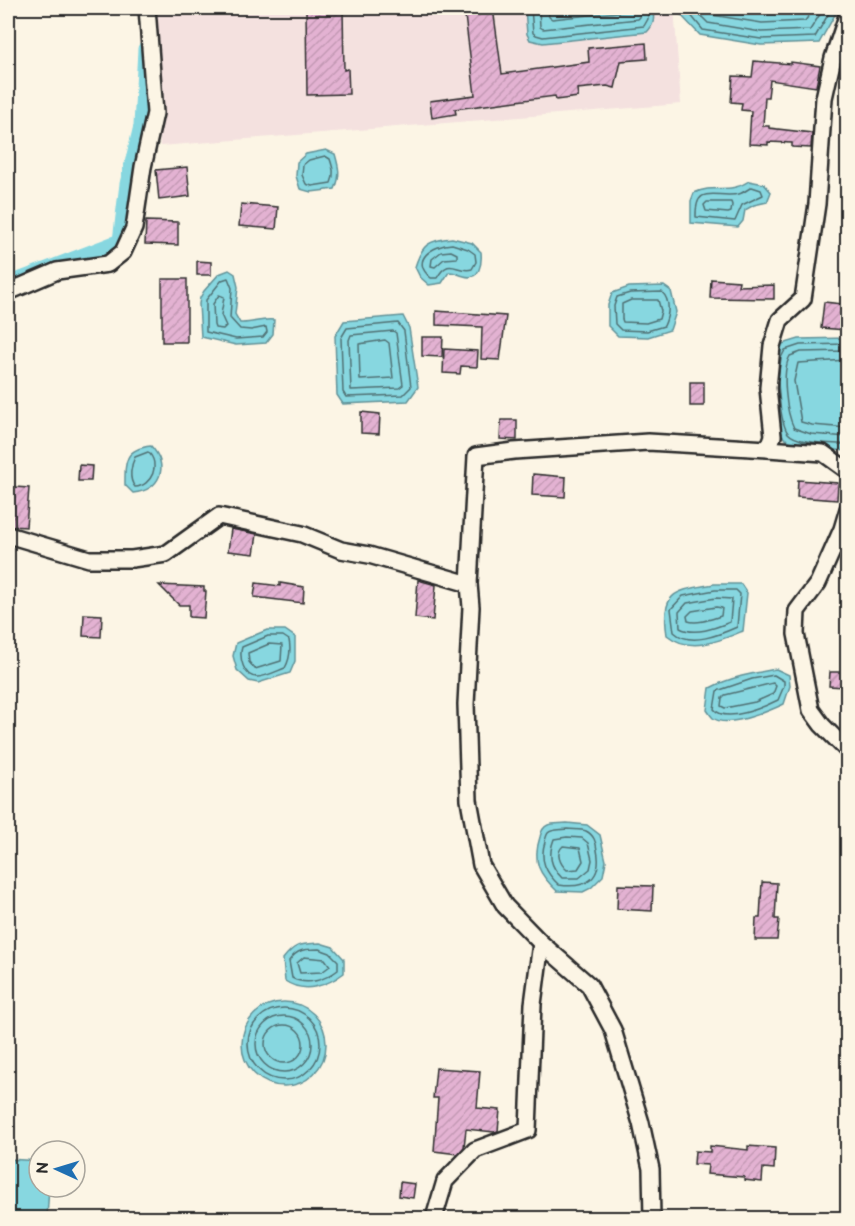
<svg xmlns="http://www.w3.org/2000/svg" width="855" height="1226" font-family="'Balsamiq Sans',sans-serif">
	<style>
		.built { fill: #f4e1df }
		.water { fill: #87d7e0; stroke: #629298; stroke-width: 1.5 }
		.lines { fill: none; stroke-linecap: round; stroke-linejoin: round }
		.shore { stroke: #507073; stroke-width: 1.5 }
		.canal { stroke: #87d7e0; stroke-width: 15 }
		.building { fill: url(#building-hatch); stroke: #2b2b2b; stroke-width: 1.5 }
		.street-casing { stroke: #2b2b2b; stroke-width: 20 }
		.street { stroke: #fcf5e5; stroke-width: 15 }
	</style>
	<defs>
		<pattern id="building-hatch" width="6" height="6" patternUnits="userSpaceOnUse" patternTransform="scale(1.5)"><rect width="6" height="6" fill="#e3b2d2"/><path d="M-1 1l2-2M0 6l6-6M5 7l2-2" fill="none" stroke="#c399b4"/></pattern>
	</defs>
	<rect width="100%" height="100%" fill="#fcf5e5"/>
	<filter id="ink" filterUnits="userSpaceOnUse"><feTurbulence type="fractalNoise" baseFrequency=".0167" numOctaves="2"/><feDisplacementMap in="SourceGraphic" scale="12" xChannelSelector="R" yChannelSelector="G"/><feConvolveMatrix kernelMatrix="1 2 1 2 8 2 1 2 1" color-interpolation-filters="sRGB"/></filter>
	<g filter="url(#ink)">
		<path class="built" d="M 149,8 L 674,8 L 681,104 L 160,146 Z"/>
		<g class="water">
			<path d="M 525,8 L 653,8 C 654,18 655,24 647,32 L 543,43 L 530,40 L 527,34 Z"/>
			<path d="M 679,8 L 837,8 L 837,11 L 819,43 L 761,45 L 700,35 L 679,13 Z"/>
			<path d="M 326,150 L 335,154 C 339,168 341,175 335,189 L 311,192 L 300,189 L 296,176 L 297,162 L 306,154 Z"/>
			<path d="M 749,181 L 764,184 L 771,192 L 767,202 L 754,205 L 745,210 L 743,221 L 738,227 L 691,223 L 691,201 L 694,193 C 715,183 728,195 749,181 Z"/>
			<path d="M 452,238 L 472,243 L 481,252 C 482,263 480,281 464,276 C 458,275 456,272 449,272 L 442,283 L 429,285 L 420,277 L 415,267 C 422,244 429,240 452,238 Z"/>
			<path d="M 229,270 L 235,274 L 238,287 L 235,314 L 240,323 C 252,324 262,318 274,320 L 273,334 L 266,343 L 236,345 L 201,337 L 199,304 L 200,298 L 204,291 L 219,274 Z"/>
			<path d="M 664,286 L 671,291 L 676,312 L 670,330 L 648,337 L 618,336 L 608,326 L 608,305 L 612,293 L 629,287 Z"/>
			<path d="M 403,316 L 409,328 L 418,387 L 408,401 L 343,404 L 337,395 L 335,336 L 344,321 Z"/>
			<path d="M 847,338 L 847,451 L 810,448 L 796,445 L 784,438 L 779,427 L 772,382 L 779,345 L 799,339 Z"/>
			<path d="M 151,446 C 170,467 160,490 133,493 L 125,485 C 125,462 124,449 151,446 Z"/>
			<path d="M 714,584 L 741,584 L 747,593 L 743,631 C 719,641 690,654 667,635 C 660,590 677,591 714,584 Z"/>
			<path d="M 267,630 L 285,630 L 295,637 L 295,661 L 290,673 L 258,683 L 249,681 L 237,670 L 233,656 L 236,643 Z"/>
			<path d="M 776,669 L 789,675 L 790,686 L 784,704 C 769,711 727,729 713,718 C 711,716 709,713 707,710 L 710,688 C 731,677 754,673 776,669 Z"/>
			<path d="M 567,823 L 587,825 L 600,835 L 606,861 L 603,876 L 591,888 L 583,892 L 557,891 C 539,874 532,862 540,837 C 541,832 543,827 548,825 C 553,823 561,824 567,823 Z"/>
			<path d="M 320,943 L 333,947 L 344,959 L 344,973 C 327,986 304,994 285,981 L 283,959 C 295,943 301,944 320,943 Z"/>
			<circle cx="284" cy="1044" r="42"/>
			<path d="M 8,1159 L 39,1161 L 39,1187 L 49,1187 L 47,1218 L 8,1218 Z"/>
		</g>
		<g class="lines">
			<g class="shore">
				<path d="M 531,8 L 533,33 L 536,35 L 543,37 L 644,26 L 648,19 L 647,8"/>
				<path d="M 539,8 L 540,27 L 543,29 L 638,19 L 640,17 L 640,8"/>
				<path d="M 548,8 L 549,17 L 552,19 L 628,11 L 631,8"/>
				<path d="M 685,8 L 703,30 L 761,39 L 815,37 L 832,8"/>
				<path d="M 693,8 L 708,23 L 761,32 L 810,30 L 824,8"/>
				<path d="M 705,8 L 712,15 L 762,23 L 805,21 L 814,8"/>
				<path d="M 325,156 L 330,159 C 333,168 335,174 331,183 L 312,186 L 306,184 L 302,175 L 303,165 L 309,160 Z"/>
				<path d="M 752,187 L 761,190 L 763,195 L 742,205 L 735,221 L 696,217 C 695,182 717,199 739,194 C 743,193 748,189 752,187 Z"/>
				<path d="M 707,202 L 731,202 L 732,205 L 731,212 L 728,213 L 706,211 L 704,205 Z"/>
				<path d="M 452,244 L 468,249 L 475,254 L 476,262 L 472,269 C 457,274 450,255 437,278 L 431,278 C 409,260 433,245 452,244 Z"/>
				<path d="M 451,251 L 457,254 L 457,258 L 444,259 L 435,267 L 431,266 L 432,259 L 441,252 Z"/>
				<path d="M 228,278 L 232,288 L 230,318 L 240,329 L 251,330 L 266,327 L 267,332 L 263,337 L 236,339 L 206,332 L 206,300 L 222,280 Z"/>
				<path d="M 662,292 C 671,301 669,315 664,326 L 647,331 L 621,330 L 615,324 L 614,306 L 617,297 L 630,293 Z"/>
				<path d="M 219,295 L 224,297 L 221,315 L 226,326 L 223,329 L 215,328 L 214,325 L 213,304 Z"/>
				<path d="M 631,300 L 658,300 L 661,311 L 659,319 L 646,323 L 623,322 L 622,319 L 622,304 Z"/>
				<path d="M 398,323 L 404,331 L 411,387 L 403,395 L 346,397 L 343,392 L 341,338 L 347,328 Z"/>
				<path d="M 393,331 L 396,333 L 403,385 L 399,388 L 351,390 L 349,340 L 351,335 Z"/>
				<path d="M 385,340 L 389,343 L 393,378 L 360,380 L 359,344 Z"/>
				<path d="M 848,351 L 801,352 L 790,356 C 781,372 786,412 794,428 L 811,434 L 848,437"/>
				<path d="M 848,360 L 798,363 L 794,381 L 801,422 L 812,425 L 848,428"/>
				<path d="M 778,379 L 781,358 L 785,350 L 800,345 L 848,344"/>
				<path d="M 778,382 C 779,394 780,423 788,433 C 797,444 833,443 848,445"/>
				<path d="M 148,452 C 161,464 152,486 135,487 C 128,479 131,465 135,457 Z"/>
				<path d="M 715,590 L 736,590 L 740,594 L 737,627 C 719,635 690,647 674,632 L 671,609 L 683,596 Z"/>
				<path d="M 716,598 L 732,599 L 730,622 C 715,628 695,636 680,628 L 679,612 L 687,603 Z"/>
				<path d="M 716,607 L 722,608 L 721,616 C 711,619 698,624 688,621 L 687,616 L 692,611 Z"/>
				<path d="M 283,636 L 289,640 C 291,650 290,659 285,668 C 277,671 266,677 257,677 C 243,677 239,657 242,647 L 268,636 Z"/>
				<path d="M 269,644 L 282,645 L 281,661 L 255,669 L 249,662 L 248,653 Z"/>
				<path d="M 774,675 L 784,681 L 784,686 L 778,700 C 764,707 725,724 714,709 L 717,691 L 752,679 Z"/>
				<path d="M 773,683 L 776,686 L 773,694 L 755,702 L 725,708 L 721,706 L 722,698 L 725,695 Z"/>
				<path d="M 567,829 C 573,830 581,829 586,831 C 594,835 596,842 597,850 C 603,879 586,889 559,885 C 546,873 539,860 545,842 C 545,840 547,834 548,833 C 552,829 562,830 567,829 Z"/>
				<path d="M 567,837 L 582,838 L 588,843 L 592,860 L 590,869 L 579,878 L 562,878 C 550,866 548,855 554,839 Z"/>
				<path d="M 563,846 L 580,848 L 583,861 L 578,869 L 567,870 C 560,864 555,853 563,846 Z"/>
				<path d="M 319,949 L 330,953 L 338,961 L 338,970 C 325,980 307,986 292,978 L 289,961 C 297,949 305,949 319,949 Z"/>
				<path d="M 304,957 L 325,959 L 330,966 L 322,972 L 300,973 L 297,963 Z"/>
				<circle cx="284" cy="1044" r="36"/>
				<circle cx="284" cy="1044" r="28"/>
				<circle cx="284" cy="1044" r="19"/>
			</g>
			<path class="canal" d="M 8,284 L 120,241 L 127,184 L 141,126 L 145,49"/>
		</g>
		<g class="building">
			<path d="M 306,8 L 343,8 L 344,70 L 348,69 L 349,94 L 307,95 Z"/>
			<path d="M 464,8 L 493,8 L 502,74 L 589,62 L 588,48 L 646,43 L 647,59 L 621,61 L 615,88 L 607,86 L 577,89 L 578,97 L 556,100 L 555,96 L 455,109 L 456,114 L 432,118 L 430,101 L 475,95 Z"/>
			<path d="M 754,61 L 791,64 L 791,62 L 820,66 L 816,87 L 770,80 L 768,97 L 765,97 L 763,126 L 769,126 L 769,128 L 812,133 L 811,148 L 792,147 L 792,143 L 768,142 L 768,145 L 749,144 L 751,111 L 741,110 L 742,103 L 731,102 L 733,76 L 752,77 Z"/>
			<path d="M 187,167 L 190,196 L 159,200 L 156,170 Z"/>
			<path d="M 241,204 L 278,207 L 276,229 L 239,226 Z"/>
			<path d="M 146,221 L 178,222 L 178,245 L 145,244 Z"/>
			<path d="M 197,261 L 211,262 L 211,275 L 197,275 Z"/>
			<rect x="162" y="279" width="25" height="63"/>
			<path d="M 711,279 L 739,281 L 738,286 L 774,285 L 774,299 L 710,298 Z"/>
			<path d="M 824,302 L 842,304 L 841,313 L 848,314 L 846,330 L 821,328 Z"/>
			<path d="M 436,311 L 506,316 L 500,360 L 481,359 L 482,327 L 436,325 Z"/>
			<path d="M 422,337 L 443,337 L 442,357 L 422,356 Z"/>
			<path d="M 444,349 L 478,351 L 477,367 L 461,366 L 460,374 L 443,373 Z"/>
			<rect x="690" y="382" width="14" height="24"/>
			<path d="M 361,412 L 380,414 L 379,434 L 361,433 Z"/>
			<path d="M 501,420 L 517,420 L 517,440 L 500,439 Z"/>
			<path d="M 79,465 L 92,466 L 91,481 L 78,481 Z"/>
			<path d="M 533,474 L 566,477 L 565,497 L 532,495 Z"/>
			<path d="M 798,480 L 838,483 L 837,500 L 797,497 Z"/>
			<path d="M 14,487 L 29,488 L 26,527 L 12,526 Z"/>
			<path d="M 231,529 L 257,534 L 254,554 L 228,551 Z"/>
			<path d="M 418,580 L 436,585 L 433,620 L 415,618 Z"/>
			<path d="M 256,583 L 280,586 L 280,583 L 304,587 L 303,603 L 254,597 Z"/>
			<path d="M 159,585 L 204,587 L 204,591 L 206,591 L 204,618 L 189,617 L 189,605 L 179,605 Z"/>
			<path d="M 84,614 L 102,615 L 101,637 L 83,636 Z"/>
			<path d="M 830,672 L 845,672 L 844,687 L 829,686 Z"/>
			<path d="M 762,882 L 777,883 L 775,919 L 779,919 L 777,940 L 755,940 L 756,918 L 760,918 Z"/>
			<path d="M 618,885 L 653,886 L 652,911 L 617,909 Z"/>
			<path d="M 436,1068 L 480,1071 L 477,1108 L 500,1110 L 498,1131 L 494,1132 L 466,1129 L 464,1147 L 458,1154 L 434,1151 L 438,1098 L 433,1098 Z"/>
			<path d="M 710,1146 L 748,1150 L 748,1146 L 775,1148 L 774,1169 L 763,1168 L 762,1182 L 744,1180 L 744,1177 L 707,1174 L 708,1165 L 694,1164 L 695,1151 L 710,1152 Z"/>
			<path d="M 400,1182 L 415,1184 L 413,1198 L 399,1196 Z"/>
		</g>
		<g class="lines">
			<g class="street-casing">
				<g id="street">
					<path d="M 8,292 L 57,271 L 108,264 L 123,252 L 134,228 L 143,167 L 155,113 L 147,8"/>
					<path d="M 768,449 L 823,453 L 848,471"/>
					<path d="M 848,509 L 842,529 L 818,583 L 797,611 L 796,634 L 811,710 L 822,725 L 848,751"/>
					<path d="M 8,535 L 89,559 L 132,559 L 166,554 L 219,516 L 302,534 L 341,550 L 369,555 L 469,584 L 471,607 L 466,704 L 469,800 L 481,865 L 505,906 L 541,943 L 589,985 L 613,1030 L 641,1123 L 651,1169 L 652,1218"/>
					<path d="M 469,584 L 476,456 L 514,451 L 648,442 L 768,449 L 773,436 L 768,388 L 772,346 L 780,320 L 803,299 L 817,204 L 824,98 L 833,58 L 848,13"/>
					<path d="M 434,1218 L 445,1181 L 475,1150 L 528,1130 L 533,1004 L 541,943"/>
				</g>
			</g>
			<use href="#street" class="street"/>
		</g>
	</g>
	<rect width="855" height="1226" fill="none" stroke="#fcf5e5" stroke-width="30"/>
	<rect x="15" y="15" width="825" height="1196" fill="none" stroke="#2b2b2b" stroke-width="2" filter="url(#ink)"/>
	<g transform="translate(57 1169) rotate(274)"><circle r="28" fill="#fcf5e5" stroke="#a8a49b" stroke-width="1.5"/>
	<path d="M0-4.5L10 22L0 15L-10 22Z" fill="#1f6fb2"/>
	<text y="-9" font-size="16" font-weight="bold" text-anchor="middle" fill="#2b2b2b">N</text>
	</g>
</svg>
